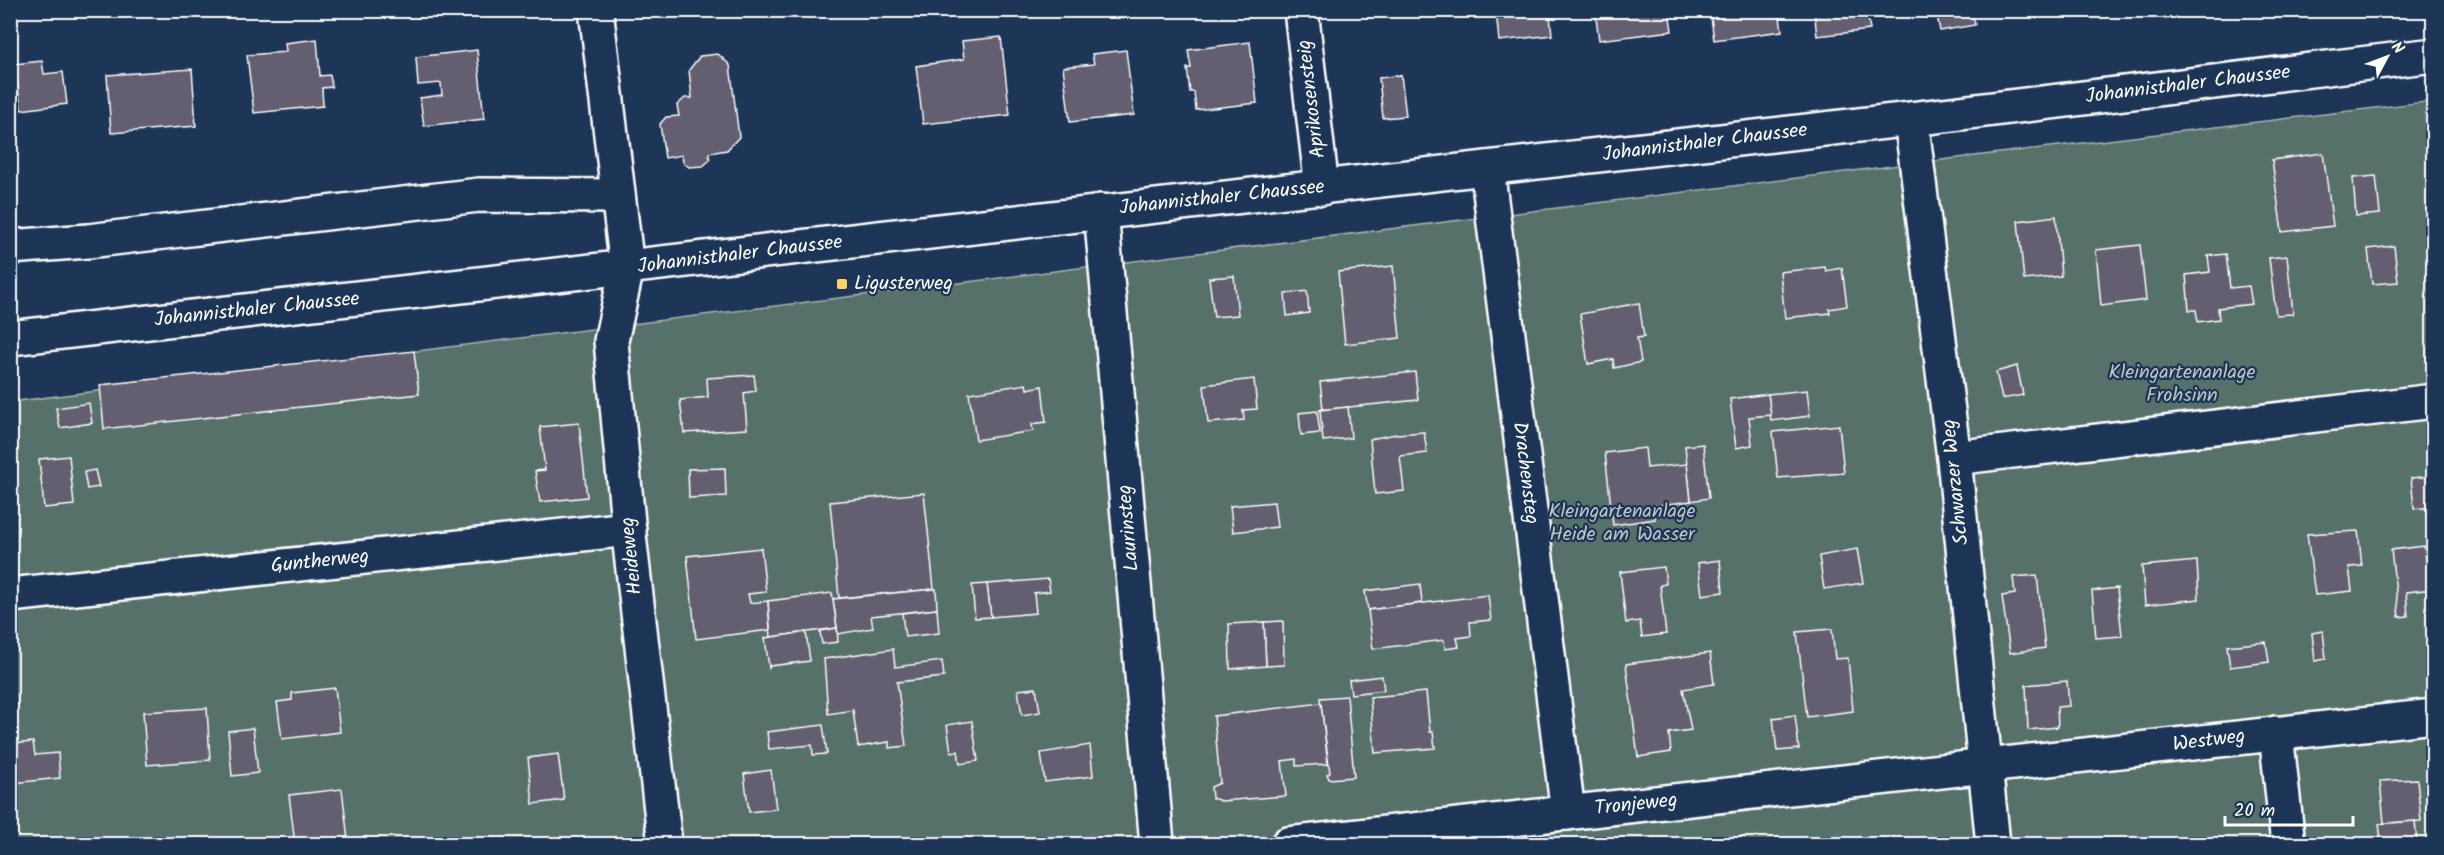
<svg xmlns="http://www.w3.org/2000/svg" width="2444" height="855" font-family="Kalam,sans-serif">
	<style>
		.green { fill: #576f6b; stroke: #abb7b5; stroke-width: 1.5 }
		.building { fill: #635f70; stroke: #fff; stroke-width: 1.5 }
		.lines { fill: none; stroke-linecap: round; stroke-linejoin: round }
		.minor-casing { stroke: #fff; stroke-width: 38 }
		.minor { stroke: #1d3557; stroke-width: 33 }
		.poi-dot { fill: #ffd166; stroke: #1d3557; stroke-width: 2 }
		.labels { text-anchor: middle; dominant-baseline: central; stroke-width: 4.5; stroke-linejoin: round; paint-order: stroke }
		.street-label { font-size: 20px; fill: #fff; stroke: #1d3557 }
		.poi-label { font-size: 20px; fill: #fff; stroke: #1d3557; text-anchor: start }
		.park-label { font-size: 20px; fill: #bcc5c4; stroke: #1d3557 }
	</style>
	<rect width="100%" height="100%" fill="#1d3557"/>
	<filter id="ink" filterUnits="userSpaceOnUse"><feTurbulence type="fractalNoise" baseFrequency=".0167" numOctaves="2"/><feDisplacementMap in="SourceGraphic" scale="12" xChannelSelector="R" yChannelSelector="G"/><feConvolveMatrix kernelMatrix="1 2 1 2 8 2 1 2 1" color-interpolation-filters="sRGB"/></filter>
	<g filter="url(#ink)">
		<path class="green" d="M 2433,101 L 2433,844 L 11,844 L 10,402 L 1900,165 Z"/>
		<g class="building">
			<path d="M 1496,10 L 1560,10 L 1561,15 L 1550,16 L 1552,35 L 1499,41 Z"/>
			<path d="M 1595,10 L 1669,10 L 1672,31 L 1599,40 Z"/>
			<path d="M 1710,10 L 1779,10 L 1782,31 L 1714,40 Z"/>
			<path d="M 1814,10 L 1867,10 L 1870,30 L 1817,36 Z"/>
			<path d="M 1924,10 L 1972,10 L 1975,25 L 1940,31 L 1937,15 L 1925,17 Z"/>
			<path d="M 1001,37 L 1010,115 L 923,124 L 916,66 L 964,59 L 962,41 Z"/>
			<path d="M 317,39 L 320,76 L 330,75 L 332,87 L 322,88 L 323,106 L 254,113 L 247,55 L 286,52 L 285,43 Z"/>
			<path d="M 1250,42 L 1257,103 L 1196,110 L 1194,92 L 1190,92 L 1187,68 L 1191,68 L 1188,50 Z"/>
			<path d="M 477,50 L 484,119 L 424,126 L 420,98 L 442,95 L 441,83 L 418,85 L 416,57 Z"/>
			<path d="M 1126,50 L 1134,115 L 1070,122 L 1063,67 L 1094,64 L 1092,54 Z"/>
			<path d="M 718,54 L 730,65 L 739,137 L 727,150 L 709,153 L 710,160 L 703,166 L 689,167 L 683,162 L 682,155 L 665,158 L 660,124 L 666,117 L 679,116 L 677,105 L 685,98 L 692,98 L 689,70 L 700,56 Z"/>
			<path d="M 42,61 L 44,74 L 63,72 L 67,104 L 21,110 L 15,64 Z"/>
			<path d="M 192,69 L 196,126 L 111,133 L 107,75 Z"/>
			<path d="M 1401,75 L 1406,116 L 1383,118 L 1379,78 Z"/>
			<path d="M 2323,153 L 2333,226 L 2282,232 L 2272,160 Z"/>
			<path d="M 2376,176 L 2380,214 L 2356,216 L 2353,178 Z"/>
			<path d="M 2056,216 L 2061,276 L 2024,280 L 2018,221 Z"/>
			<path d="M 2140,245 L 2146,300 L 2101,306 L 2096,250 Z"/>
			<path d="M 2394,246 L 2398,282 L 2372,284 L 2368,249 Z"/>
			<path d="M 2226,254 L 2230,288 L 2249,286 L 2252,304 L 2218,308 L 2219,319 L 2198,322 L 2196,310 L 2189,310 L 2186,275 L 2210,272 L 2208,256 Z"/>
			<path d="M 2287,256 L 2293,314 L 2276,315 L 2269,258 Z"/>
			<path d="M 1393,266 L 1400,338 L 1345,344 L 1338,272 Z"/>
			<path d="M 1825,267 L 1826,271 L 1842,268 L 1847,306 L 1829,309 L 1830,313 L 1785,318 L 1780,272 Z"/>
			<path d="M 1234,276 L 1238,315 L 1214,317 L 1209,278 Z"/>
			<path d="M 1307,291 L 1309,313 L 1287,316 L 1285,294 Z"/>
			<path d="M 1639,303 L 1644,337 L 1637,338 L 1641,362 L 1614,368 L 1613,359 L 1588,364 L 1580,314 Z"/>
			<path d="M 414,351 L 419,394 L 104,429 L 100,385 Z"/>
			<path d="M 2017,366 L 2023,395 L 2002,399 L 1996,372 Z"/>
			<path d="M 1415,372 L 1418,400 L 1319,410 L 1323,409 L 1320,382 Z"/>
			<path d="M 754,375 L 756,391 L 744,393 L 747,429 L 684,433 L 680,400 L 708,397 L 707,378 Z"/>
			<path d="M 1254,379 L 1257,409 L 1243,410 L 1244,420 L 1208,423 L 1204,385 Z"/>
			<path d="M 1026,384 L 1027,389 L 1042,386 L 1046,422 L 1032,424 L 1033,431 L 976,440 L 969,393 Z"/>
			<path d="M 1807,390 L 1810,416 L 1771,421 L 1768,394 Z"/>
			<path d="M 1768,394 L 1771,415 L 1749,417 L 1752,445 L 1736,448 L 1730,399 Z"/>
			<path d="M 89,403 L 92,423 L 60,428 L 56,408 Z"/>
			<path d="M 1348,407 L 1351,438 L 1323,441 L 1320,410 Z"/>
			<path d="M 1317,411 L 1320,433 L 1301,435 L 1299,413 Z"/>
			<path d="M 579,423 L 587,497 L 540,502 L 535,471 L 545,470 L 540,427 Z"/>
			<path d="M 1839,425 L 1844,473 L 1778,478 L 1773,432 Z"/>
			<path d="M 1424,432 L 1427,453 L 1400,456 L 1404,491 L 1375,494 L 1370,439 L 1396,434 Z"/>
			<path d="M 1703,444 L 1709,498 L 1691,501 L 1685,446 Z"/>
			<path d="M 1645,448 L 1647,468 L 1687,464 L 1691,501 L 1654,506 L 1655,519 L 1613,525 L 1605,453 Z"/>
			<path d="M 69,456 L 74,505 L 44,508 L 39,459 Z"/>
			<path d="M 725,468 L 726,496 L 689,498 L 688,469 Z"/>
			<path d="M 95,470 L 99,487 L 87,489 L 84,472 Z"/>
			<path d="M 2434,476 L 2434,507 L 2414,509 L 2411,478 Z"/>
			<path d="M 924,493 L 934,589 L 839,598 L 830,502 Z"/>
			<path d="M 1274,502 L 1277,527 L 1233,532 L 1230,506 Z"/>
			<path d="M 2358,531 L 2362,566 L 2349,567 L 2352,591 L 2315,595 L 2307,534 Z"/>
			<path d="M 2424,546 L 2426,559 L 2434,558 L 2434,589 L 2406,592 L 2408,616 L 2399,617 L 2391,550 Z"/>
			<path d="M 761,548 L 766,592 L 748,594 L 750,603 L 768,601 L 770,630 L 696,639 L 687,556 Z"/>
			<path d="M 1857,549 L 1863,583 L 1824,589 L 1819,556 Z"/>
			<path d="M 1720,560 L 1723,592 L 1702,595 L 1698,563 Z"/>
			<path d="M 2197,561 L 2199,599 L 2145,605 L 2142,566 Z"/>
			<path d="M 1664,567 L 1666,584 L 1660,585 L 1666,634 L 1642,637 L 1640,621 L 1626,623 L 1620,572 Z"/>
			<path d="M 2037,575 L 2045,648 L 2010,653 L 2002,596 L 2015,594 L 2013,577 Z"/>
			<path d="M 1048,579 L 1050,591 L 1034,593 L 1036,613 L 991,617 L 987,584 Z"/>
			<path d="M 987,584 L 991,617 L 975,618 L 972,585 Z"/>
			<path d="M 1420,584 L 1422,603 L 1368,610 L 1365,591 Z"/>
			<path d="M 2117,588 L 2122,636 L 2096,638 L 2092,591 Z"/>
			<path d="M 934,589 L 936,589 L 937,609 L 871,616 L 873,628 L 838,634 L 833,599 Z"/>
			<path d="M 832,593 L 837,628 L 771,637 L 768,601 Z"/>
			<path d="M 1488,595 L 1491,620 L 1470,622 L 1471,636 L 1457,638 L 1459,647 L 1445,649 L 1444,640 L 1373,649 L 1368,610 Z"/>
			<path d="M 937,609 L 939,633 L 905,637 L 902,613 Z"/>
			<path d="M 1283,621 L 1284,665 L 1266,666 L 1264,622 Z"/>
			<path d="M 1264,622 L 1266,666 L 1230,669 L 1229,624 Z"/>
			<path d="M 837,628 L 838,642 L 822,644 L 820,631 Z"/>
			<path d="M 1832,629 L 1835,659 L 1848,658 L 1853,711 L 1807,717 L 1797,632 Z"/>
			<path d="M 2323,631 L 2326,659 L 2315,661 L 2312,633 Z"/>
			<path d="M 806,632 L 810,661 L 770,666 L 769,668 L 765,638 Z"/>
			<path d="M 2266,642 L 2269,662 L 2230,667 L 2227,646 Z"/>
			<path d="M 893,649 L 895,667 L 942,661 L 944,677 L 897,682 L 906,746 L 889,748 L 889,742 L 858,747 L 853,710 L 828,714 L 824,659 Z"/>
			<path d="M 1710,653 L 1714,684 L 1683,689 L 1691,730 L 1669,733 L 1671,752 L 1638,757 L 1626,664 Z"/>
			<path d="M 1382,676 L 1384,690 L 1351,694 L 1349,680 Z"/>
			<path d="M 2067,681 L 2069,706 L 2057,707 L 2058,727 L 2028,730 L 2026,685 Z"/>
			<path d="M 335,688 L 340,732 L 282,739 L 277,702 L 292,700 L 292,693 Z"/>
			<path d="M 1036,688 L 1040,712 L 1022,715 L 1018,690 Z"/>
			<path d="M 1426,692 L 1430,732 L 1433,732 L 1435,748 L 1375,753 L 1370,697 Z"/>
			<path d="M 1347,696 L 1354,777 L 1329,779 L 1327,774 L 1330,773 L 1320,698 Z"/>
			<path d="M 1321,703 L 1328,764 L 1296,766 L 1296,759 L 1282,761 L 1286,796 L 1221,801 L 1212,798 L 1211,787 L 1220,783 L 1214,716 Z"/>
			<path d="M 207,708 L 210,760 L 147,765 L 143,712 Z"/>
			<path d="M 1795,715 L 1799,749 L 1777,751 L 1773,718 Z"/>
			<path d="M 972,721 L 978,761 L 960,764 L 958,751 L 951,752 L 947,725 Z"/>
			<path d="M 823,725 L 827,754 L 813,755 L 812,745 L 769,749 L 767,732 Z"/>
			<path d="M 253,728 L 258,773 L 232,776 L 228,731 Z"/>
			<path d="M 33,742 L 35,755 L 58,753 L 60,778 L 13,783 L 10,744 Z"/>
			<path d="M 1090,745 L 1093,776 L 1045,782 L 1041,753 Z"/>
			<path d="M 558,754 L 564,800 L 533,804 L 528,758 Z"/>
			<path d="M 771,770 L 776,809 L 749,812 L 744,774 Z"/>
			<path d="M 2417,779 L 2421,821 L 2384,823 L 2380,781 Z"/>
			<path d="M 342,789 L 348,840 L 295,844 L 289,795 Z"/>
			<path d="M 2415,821 L 2417,844 L 2390,844 L 2389,840 L 2381,840 L 2379,824 Z"/>
			<path d="M 1854,841 L 1854,844 L 1836,844 L 1835,843 Z"/>
		</g>
		<g class="lines">
			<g class="minor-casing">
				<g id="minor">
					<path d="M 596,10 L 627,268 L 611,341 L 630,544 L 665,844"/>
					<path d="M 1301,10 L 1322,188"/>
					<path d="M 1911,119 L 1954,458 L 1993,844"/>
					<path d="M 1487,168 L 1568,813"/>
					<path d="M 1101,211 L 1157,844"/>
					<path d="M 10,247 L 88,241 L 479,195 L 618,196"/>
					<path d="M 10,338 L 1911,119 L 2434,55"/>
					<path d="M 1954,458 L 2434,401"/>
					<path d="M 10,595 L 629,529"/>
					<path d="M 2276,733 L 2288,844"/>
					<path d="M 1288,844 L 2434,716"/>
				</g>
			</g>
			<use href="#minor" class="minor"/>
		</g>
	</g>
	<rect class="poi-dot" x="836" y="278" width="12" height="12" rx="3"/>
	<g class="labels">
		<g class="street-label">
			<text transform="translate(2188 85) rotate(-7)">Johannisthaler Chaussee</text>
			<text transform="translate(1312 99) rotate(-97)">Aprikosensteig</text>
			<text transform="translate(1705 143) rotate(-7)">Johannisthaler Chaussee</text>
			<text transform="translate(1222 198) rotate(-6)">Johannisthaler Chaussee</text>
			<text transform="translate(740 255) rotate(-7)">Johannisthaler Chaussee</text>
			<text transform="translate(257 310) rotate(-6)">Johannisthaler Chaussee</text>
			<text transform="translate(1525 473) rotate(83)">Drachensteg</text>
			<text transform="translate(1956 482) rotate(-96)">Schwarzer Weg</text>
			<text transform="translate(1129 528) rotate(-95)">Laurinsteg</text>
			<text transform="translate(632 556) rotate(-96)">Heideweg</text>
			<text transform="translate(320 562) rotate(-6)">Guntherweg</text>
			<text transform="translate(2209 741) rotate(-7)">Westweg</text>
			<text transform="translate(1636 805) rotate(-6)">Tronjeweg</text>
		</g>
		<g class="poi-label">
			<text x="854" y="284">Ligusterweg</text>
		</g>
		<g class="park-label">
			<text x="2182" y="373">Kleingartenanlage<tspan x="2182" dy="23">Frohsinn</tspan></text>
			<text x="1622" y="512">Kleingartenanlage<tspan x="1622" dy="23">Heide am Wasser</tspan></text>
		</g>
	</g>
	<rect width="2444" height="855" fill="none" stroke="#1d3557" stroke-width="36"/>
	<rect x="18" y="18" width="2408" height="819" fill="none" stroke="#fff" stroke-width="2" filter="url(#ink)"/>
	<g transform="translate(2387 57) rotate(49)" stroke="#1d3557" stroke-width="4.5" paint-order="stroke">
	<path d="M0-4.5L10 22L0 15L-10 22Z" fill="#ffffff"/>
	<text y="-9" font-size="16" font-weight="bold" text-anchor="middle" fill="#ffffff">N</text>
	</g>
	<path d="M2225 816v9h128v-9" fill="none" stroke="#ffffff" stroke-width="3"/>
	<text x="2234" y="816" font-size="18" fill="#ffffff" stroke="#1d3557" stroke-width="4.5" paint-order="stroke">20 m</text>
</svg>
